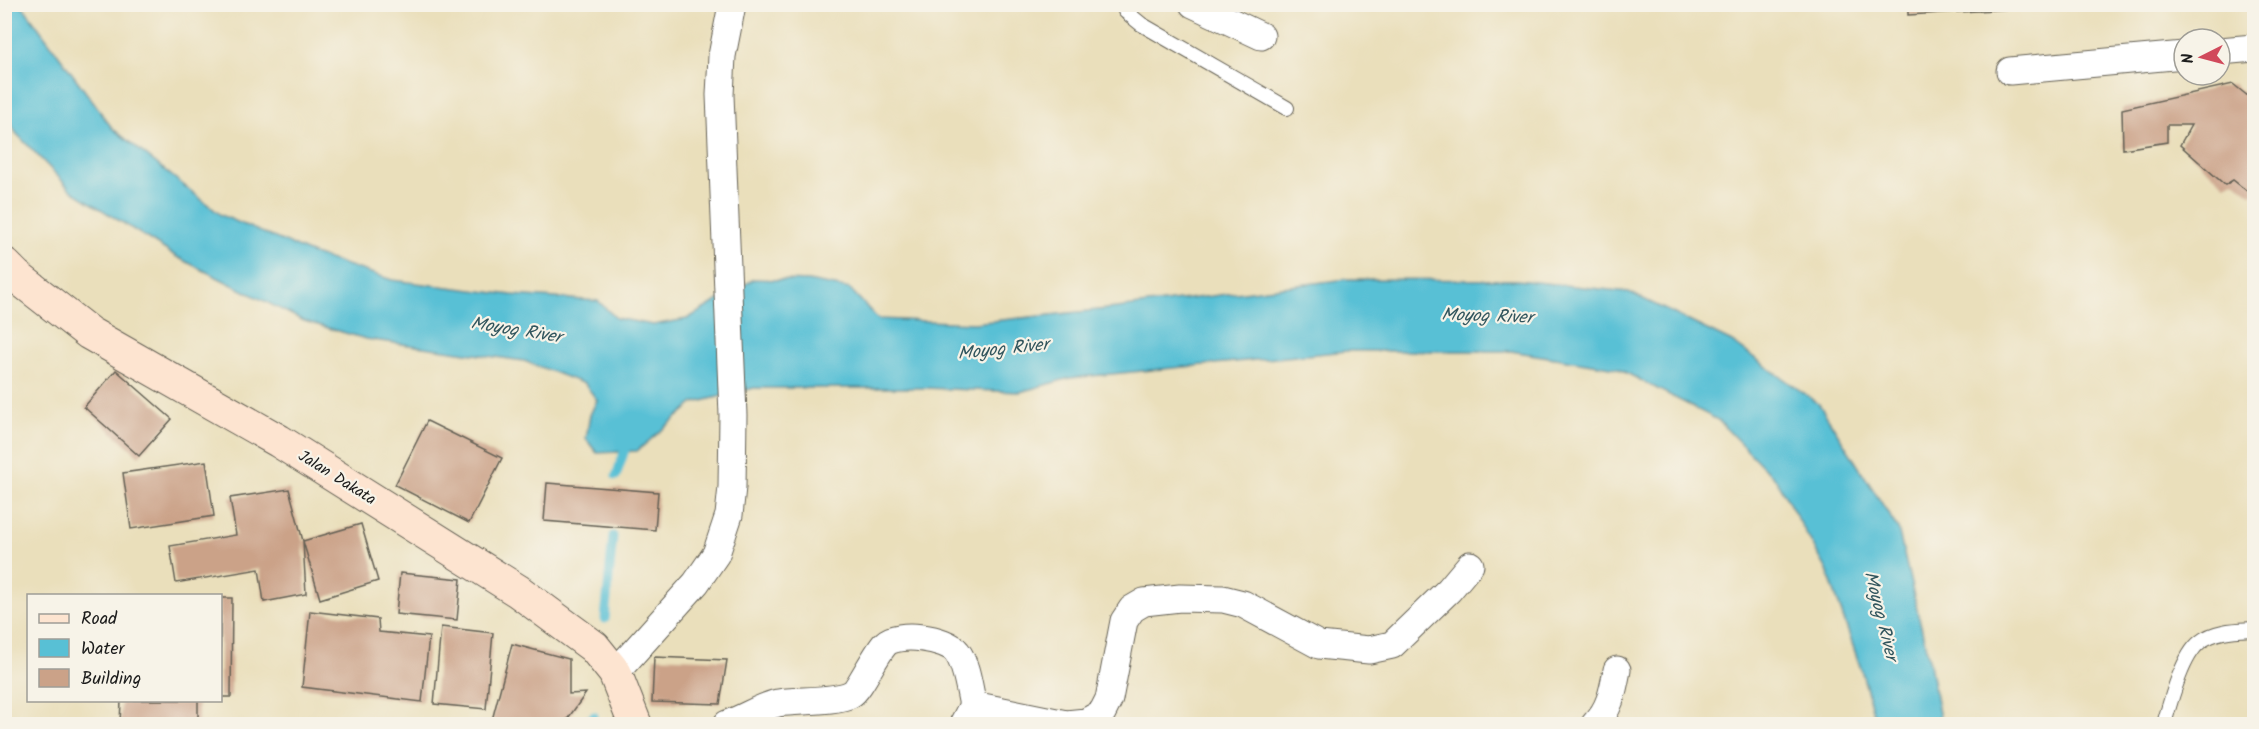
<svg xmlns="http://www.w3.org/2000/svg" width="2259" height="729" font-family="Kalam,sans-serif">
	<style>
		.water { fill: #58c0d5; stroke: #3a6e78; stroke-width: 1.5 }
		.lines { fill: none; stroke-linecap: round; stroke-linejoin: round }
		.stream { stroke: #58c0d5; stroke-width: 9 }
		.building { fill: #cba288 }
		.lane-casing { stroke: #646054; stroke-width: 16 }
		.street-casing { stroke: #646054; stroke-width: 29 }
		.secondary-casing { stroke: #646054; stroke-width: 35 }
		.lane { stroke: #fff; stroke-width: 14 }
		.street { stroke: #fff; stroke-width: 27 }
		.secondary { stroke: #fde4d0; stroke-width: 33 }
		.labels { text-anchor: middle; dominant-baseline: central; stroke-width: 4.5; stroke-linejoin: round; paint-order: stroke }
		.street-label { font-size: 16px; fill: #1c1c1c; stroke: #f7f3e8 }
		.water-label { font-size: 18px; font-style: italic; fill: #31555d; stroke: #f7f3e8 }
	</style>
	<rect width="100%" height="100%" fill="#f7f3e8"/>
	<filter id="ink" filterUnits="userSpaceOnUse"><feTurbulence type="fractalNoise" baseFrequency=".0167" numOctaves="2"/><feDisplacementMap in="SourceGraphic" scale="12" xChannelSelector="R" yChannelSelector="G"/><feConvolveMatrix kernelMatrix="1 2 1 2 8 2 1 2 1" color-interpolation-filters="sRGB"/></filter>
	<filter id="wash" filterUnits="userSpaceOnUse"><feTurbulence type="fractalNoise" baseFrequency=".008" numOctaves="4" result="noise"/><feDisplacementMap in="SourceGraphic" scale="24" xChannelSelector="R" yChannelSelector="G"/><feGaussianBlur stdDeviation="1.35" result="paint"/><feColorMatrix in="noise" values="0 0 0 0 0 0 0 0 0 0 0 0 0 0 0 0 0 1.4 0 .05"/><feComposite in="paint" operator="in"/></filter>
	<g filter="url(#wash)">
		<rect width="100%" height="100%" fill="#eadfbb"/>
		<path class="water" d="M 4,5 L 22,5 L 112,128 L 221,215 L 313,254 L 392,280 L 512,295 L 598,301 L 616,318 L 653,325 L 687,319 L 754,279 L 808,281 L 850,289 L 878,319 L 974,323 L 1117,308 L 1347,279 L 1517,280 L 1629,292 L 1732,342 L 1819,404 L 1898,529 L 1930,664 L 1941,724 L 1876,724 L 1862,672 L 1827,570 L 1776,480 L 1718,420 L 1617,368 L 1511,351 L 1347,351 L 1070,378 L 1020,392 L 925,388 L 754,388 L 694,403 L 637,451 L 597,453 L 586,439 L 590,415 L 597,400 L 585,384 L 524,361 L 366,339 L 304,321 L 177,257 L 72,191 L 16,133 L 5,112 Z"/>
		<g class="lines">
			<g class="stream">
				<path d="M 616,476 L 628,441"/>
				<path d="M 605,619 L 613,536"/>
				<path d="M 584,724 L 594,716"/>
			</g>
		</g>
		<g id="blocks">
			<g class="building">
				<path d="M 1908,4 L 2011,4 L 2011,9 L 1908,15 Z"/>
				<path d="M 2144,4 L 2172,4 L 2172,6 L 2145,9 Z"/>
				<path d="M 2233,84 L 2254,101 L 2254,191 L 2252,195 L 2233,180 L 2225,185 L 2180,145 L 2191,125 L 2167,125 L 2167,142 L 2123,149 L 2122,109 Z"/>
				<path d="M 116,370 L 172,419 L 139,456 L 84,407 Z"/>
				<path d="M 427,421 L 502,458 L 469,523 L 395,485 Z"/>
				<path d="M 206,461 L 214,516 L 131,529 L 123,473 Z"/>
				<path d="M 547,483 L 658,492 L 655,530 L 544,521 Z"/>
				<path d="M 289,489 L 303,541 L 361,524 L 378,581 L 320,599 L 303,541 L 306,594 L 264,602 L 259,569 L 176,583 L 170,546 L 236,535 L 230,498 Z"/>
				<path d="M 400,573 L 461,579 L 457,620 L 396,614 Z"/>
				<path d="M 220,598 L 232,598 L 231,697 L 220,697 Z"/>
				<path d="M 310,611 L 378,619 L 379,632 L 429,637 L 422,702 L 302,687 Z"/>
				<path d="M 441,627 L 493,633 L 486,709 L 434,704 Z"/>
				<path d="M 512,644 L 569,659 L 569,694 L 586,693 L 564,724 L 491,724 Z"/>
				<path d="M 654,657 L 727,660 L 720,704 L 652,702 Z"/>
				<path d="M 121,700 L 198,700 L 198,724 L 120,724 Z"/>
			</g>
		</g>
	</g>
	<g filter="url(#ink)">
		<use href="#blocks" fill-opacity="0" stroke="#646054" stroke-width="1.5"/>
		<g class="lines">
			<g class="lane-casing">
				<g id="lane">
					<path d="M 1124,4 L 1125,11 L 1141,24 L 1287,108"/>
					<path d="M 2164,724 C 2170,703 2182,656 2200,642 C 2215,630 2236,630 2254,629"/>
				</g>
			</g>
			<g class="street-casing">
				<g id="street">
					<path d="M 1193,4 L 1261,36"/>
					<path d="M 2220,51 L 2254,48"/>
					<path d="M 2010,71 L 2184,55"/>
					<path d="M 615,673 L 696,583 L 716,554 L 729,515 L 732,487 L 733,415 L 720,95 L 722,56 L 731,10"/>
					<path d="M 973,705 L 1066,724 L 1086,722 L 1102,713 L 1109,699 L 1124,621 L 1132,609 L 1144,602 L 1180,598 L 1223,599 L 1243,604 L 1319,645 L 1369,650 L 1392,645 L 1449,590 L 1470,565"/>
					<path d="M 727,724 C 745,718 760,707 778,703 C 797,700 836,702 851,694 C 859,690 875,655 885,644 C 897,631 947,638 957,652 C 967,665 969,689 973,705 L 963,724"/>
					<path d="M 1595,724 C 1610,709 1613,691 1617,670"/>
				</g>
			</g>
			<g class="secondary-casing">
				<path id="secondary" d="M 4,264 L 16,276 L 89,333 L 279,441 L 518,591 L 594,647 L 615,673 L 635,724"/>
			</g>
			<use href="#lane" class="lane"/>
			<use href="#street" class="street"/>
			<use href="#secondary" class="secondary"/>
		</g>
	</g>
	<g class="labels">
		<g class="street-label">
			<text transform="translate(337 478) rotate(32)">Jalan Dakata</text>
		</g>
		<g class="water-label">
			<text transform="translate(1487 317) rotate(2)">Moyog River</text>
			<text transform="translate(516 331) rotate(9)">Moyog River</text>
			<text transform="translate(1003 350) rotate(-6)">Moyog River</text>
			<text transform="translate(1880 616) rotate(76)">Moyog River</text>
		</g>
	</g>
	<rect width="2259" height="729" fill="none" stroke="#f7f3e8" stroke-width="24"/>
	<rect x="27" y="594" width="195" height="108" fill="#f7f3e8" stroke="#9f9d96" stroke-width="1.5"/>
	<rect x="39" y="614" width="30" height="9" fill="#fde4d0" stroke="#9f9d96" stroke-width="1.5"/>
	<text x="81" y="624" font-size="18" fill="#1c1c1c">Road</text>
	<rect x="39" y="639" width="30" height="18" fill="#58c0d5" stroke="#9f9d96" stroke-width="1.5"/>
	<text x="81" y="654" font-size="18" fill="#1c1c1c">Water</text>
	<rect x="39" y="669" width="30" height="18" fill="#cba288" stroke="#9f9d96" stroke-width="1.5"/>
	<text x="81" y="684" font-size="18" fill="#1c1c1c">Building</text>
	<g transform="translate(2202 57) rotate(264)"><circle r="28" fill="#f7f3e8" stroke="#9f9d96" stroke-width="1.5"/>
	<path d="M0-4.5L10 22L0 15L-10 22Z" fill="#d1495b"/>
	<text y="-9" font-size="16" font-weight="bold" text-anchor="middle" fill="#1c1c1c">N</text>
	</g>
</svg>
